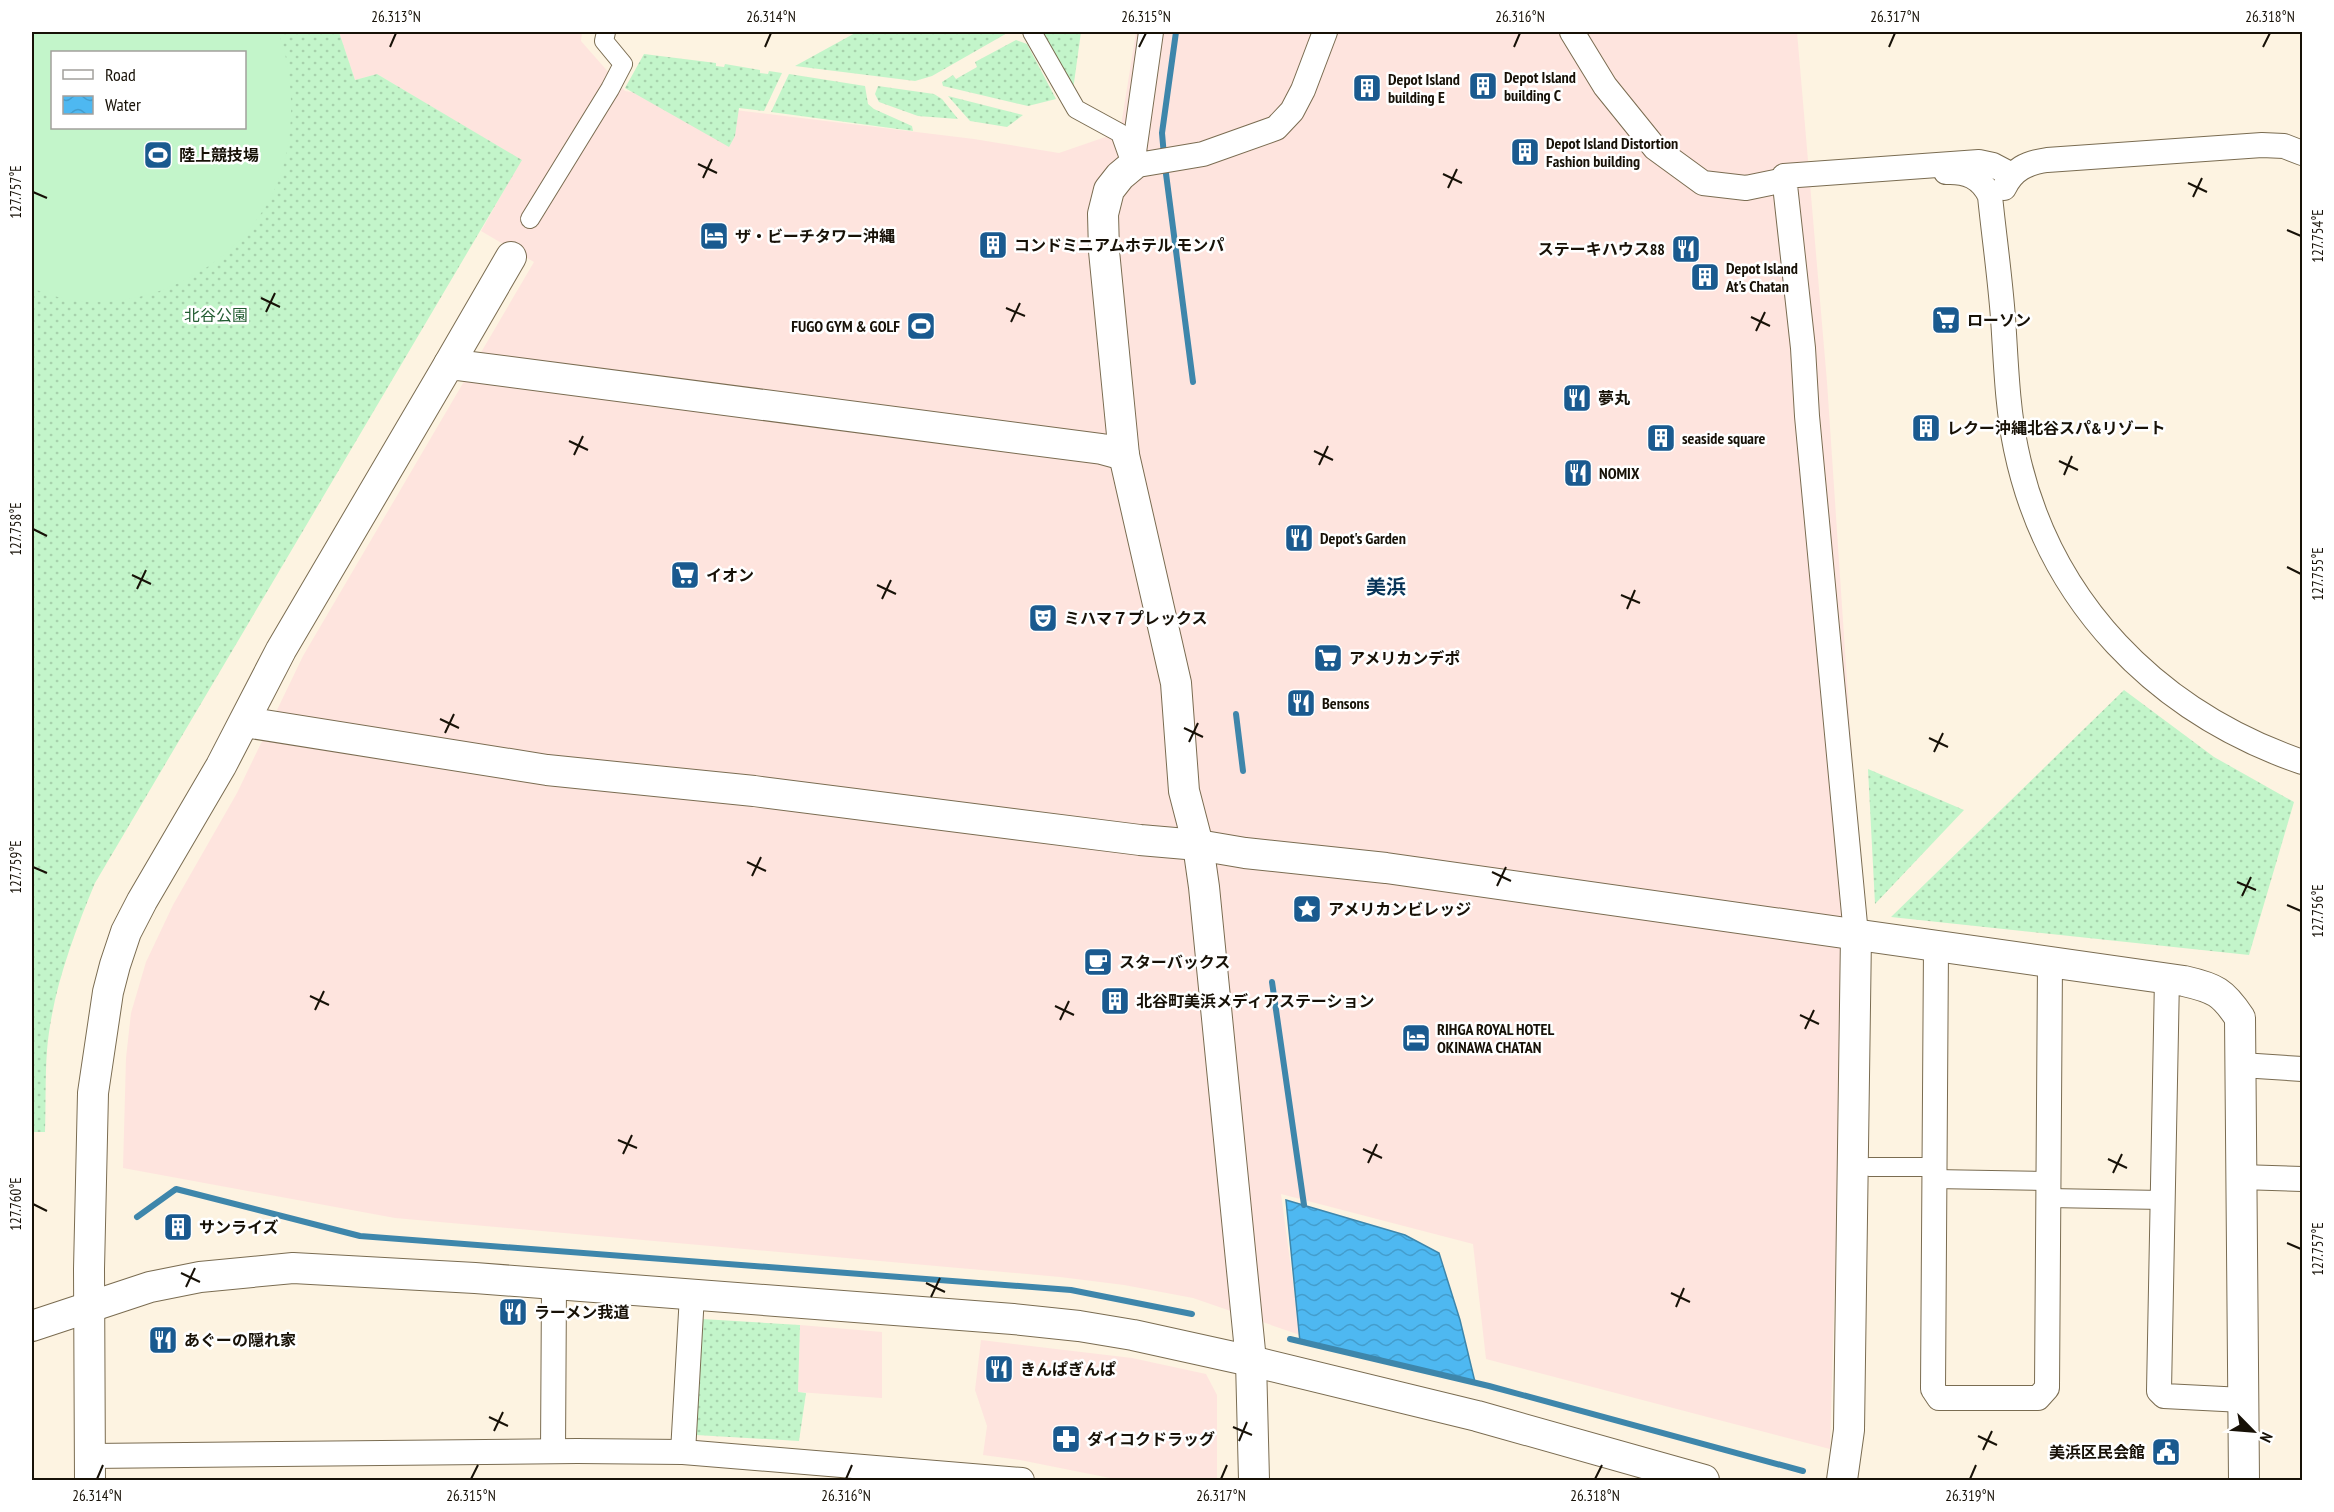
<svg xmlns="http://www.w3.org/2000/svg" width="2334" height="1512" font-family="'PT Sans Narrow','Noto Sans JP',sans-serif">
	<style>
		.commercial { fill: #fee4de }
		.grass { fill: url(#grass-dots); fill-rule: evenodd }
		.pitch { fill: #c3f5ca; fill-rule: evenodd }
		.water { fill: url(#water-waves); stroke: #3e86ab; stroke-width: 1.5 }
		.lines { fill: none; stroke-linecap: round; stroke-linejoin: round }
		.stream { stroke: #3e86ab; stroke-width: 6 }
		.pedestrian-casing { stroke: #7a6c51; stroke-width: 20 }
		.minor-casing { stroke: #7a6c51; stroke-width: 26 }
		.tertiary-casing { stroke: #7a6c51; stroke-width: 32 }
		.pedestrian { stroke: #fff; stroke-width: 18 }
		.minor { stroke: #fff; stroke-width: 24 }
		.tertiary { stroke: #fff; stroke-width: 30 }
		.ticks { fill: none; stroke: #171107; stroke-width: 2 }
		.labels { text-anchor: middle; dominant-baseline: central; stroke-width: 5; stroke-linejoin: round; paint-order: stroke }
		.poi-label { font-size: 16px; font-weight: bold; fill: #171107; stroke: #fff; text-anchor: start }
		.park-label { font-size: 16px; fill: #225c31; stroke: #fff }
		.quarter-label { font-size: 20px; font-weight: bold; fill: #063357; stroke: #fff }
		.neatline { fill: none; stroke: #171107; stroke-width: 2 }
		.ticks-label { font-size: 15px; text-anchor: middle; fill: #171107 }
	</style>
	<defs>
		<pattern id="grass-dots" width="8" height="8" patternUnits="userSpaceOnUse" patternTransform="scale(1.5)"><rect width="8" height="8" fill="#c3f5ca"/><path d="M2 2h.1M6 6h.1" fill="none" stroke="#a7d1ac" stroke-width="1.8" stroke-linecap="round"/></pattern>
		<pattern id="water-waves" width="16" height="10" patternUnits="userSpaceOnUse" patternTransform="scale(1.5)"><rect width="16" height="10" fill="#4eb8f1"/><path d="M0 5q4-4 8 0t8 0" fill="none" stroke="#439dcd"/></pattern>
	</defs>
	<rect width="100%" height="100%" fill="#fdf3e1"/>
	<g class="commercial">
		<path d="M 339,32 L 582,32 L 581,41 L 625,91 L 743,111 L 974,139 L 1059,153 L 1120,132 L 1136,32 L 1797,32 L 1827,382 L 1863,920 L 1840,1102 L 1830,1449 L 1486,1359 L 1473,1244 L 1281,1194 L 1300,1335 L 1193,1298 L 1124,1285 L 1060,1277 L 395,1218 L 123,1168 L 126,1058 L 131,1013 L 146,962 L 173,905 L 237,793 L 303,656 L 534,262 L 481,231 L 521,160 L 377,74 L 355,80 Z"/>
		<path d="M 800,1325 L 882,1332 L 882,1398 L 798,1392 Z"/>
		<path d="M 981,1340 L 1132,1358 L 1206,1374 L 1217,1395 L 1217,1480 L 1120,1480 L 1020,1460 L 983,1455 L 987,1426 L 975,1390 Z"/>
	</g>
	<g class="grass">
		<path d="M 32,32 L 339,32 L 355,80 L 377,74 L 522,160 L 95,883 C 73,936 52,992 47,1050 C 45,1077 46,1105 45,1132 L 32,1132 ZM 52,52 L 244,52 L 244,128 L 52,128 Z"/>
		<path d="M 857,32 L 1009,32 L 932,76 L 915,81 L 795,66 Z"/>
		<path d="M 1043,32 L 1081,32 L 1073,90 L 1042,34 Z"/>
		<path d="M 1016,40 L 1027,44 L 1056,99 L 1028,106 L 943,86 L 942,82 L 953,75 L 956,79 L 977,67 L 975,62 Z"/>
		<path d="M 644,54 L 716,63 L 716,66 L 724,67 L 725,64 L 760,70 L 760,73 L 768,74 L 769,71 L 782,73 L 764,111 L 739,108 L 735,136 L 729,147 L 625,88 Z"/>
		<path d="M 789,74 L 865,86 L 868,104 L 874,109 L 912,126 L 913,131 L 771,112 Z"/>
		<path d="M 878,86 L 934,94 L 942,99 L 958,119 L 918,116 L 879,102 L 875,94 Z"/>
		<path d="M 948,96 L 1023,115 L 1007,127 L 970,121 Z"/>
		<path d="M 2124,690 L 2214,757 L 2294,802 L 2249,955 L 1891,917 Z"/>
		<path d="M 1868,769 L 1964,810 L 1875,904 Z"/>
		<path d="M 702,1319 L 800,1325 L 798,1392 L 806,1393 L 799,1441 L 696,1435 Z"/>
	</g>
	<path class="pitch" d="M 32,32 L 278,32 C 285,49 288,66 290,85 C 293,113 290,143 282,170 C 251,269 126,331 32,288 ZM 52,52 L 244,52 L 244,128 L 52,128 Z"/>
	<path class="water" d="M 1286,1200 L 1405,1235 L 1439,1253 L 1460,1320 L 1475,1382 L 1300,1342 Z"/>
	<g class="lines">
		<g class="stream">
			<path d="M 1164,156 L 1162,133 L 1176,32"/>
			<path d="M 1165,166 L 1193,382"/>
			<path d="M 1236,714 L 1243,771"/>
			<path d="M 1272,982 L 1304,1205"/>
			<path d="M 137,1217 L 176,1189 L 360,1236 L 1071,1290 L 1192,1314"/>
			<path d="M 1290,1339 L 1489,1386 L 1803,1471"/>
		</g>
		<g class="pedestrian-casing">
			<g id="pedestrian">
				<path d="M 1032,32 L 1076,109 L 1120,133 L 1131,164"/>
				<path d="M 530,219 L 610,89 L 623,64 L 604,41 L 606,32"/>
				<path d="M 1869,1167 L 1934,1167"/>
				<path d="M 1934,1179 L 2049,1181"/>
				<path d="M 2048,1198 L 2163,1200"/>
			</g>
		</g>
		<g class="minor-casing">
			<g id="minor">
				<path d="M 1151,32 L 1132,166 L 1203,154 L 1276,128 L 1292,111 L 1303,90 L 1325,32"/>
				<path d="M 1572,32 L 1605,86 L 1655,148 L 1703,183 L 1746,188 L 1785,180"/>
				<path d="M 1946,172 C 1966,171 1981,177 1990,196 C 1994,236 2000,277 2003,318 C 2006,361 2007,406 2016,449 C 2048,602 2157,712 2302,762"/>
				<path d="M 2004,188 C 2013,169 2027,163 2047,160 L 2262,145 L 2284,146 L 2302,153"/>
				<path d="M 1856,935 L 1807,416 L 1803,348 L 1784,176 L 1979,162 L 1993,165 L 2012,175"/>
				<path d="M 1936,947 L 1933,1389 L 1939,1398 L 2038,1398 L 2047,1388 L 2050,963"/>
				<path d="M 2167,978 L 2159,1391 L 2164,1396 L 2243,1400"/>
				<path d="M 2241,1065 L 2302,1069"/>
				<path d="M 2240,1177 L 2302,1179"/>
				<path d="M 553,1451 L 554,1285"/>
				<path d="M 683,1452 L 692,1295"/>
				<path d="M 91,1456 L 577,1451 L 683,1452 L 1022,1480"/>
			</g>
		</g>
		<g class="tertiary-casing">
			<g id="tertiary">
				<path d="M 1132,166 L 1120,176 L 1109,190 L 1103,214 L 1104,251 L 1124,455 L 1176,683 L 1184,791 L 1198,845 L 1204,887 L 1251,1361 L 1254,1480"/>
				<path d="M 449,364 L 511,257"/>
				<path d="M 245,722 L 547,770 L 754,791 L 1140,840 L 1198,845 L 1245,853 L 1386,868 L 2184,981 C 2215,988 2223,992 2240,1018 L 2244,1480"/>
				<path d="M 32,1326 L 150,1287 L 200,1277 L 293,1268 L 475,1278 L 1013,1319 L 1079,1326 L 1133,1335 L 1251,1361 L 1477,1416 L 1704,1480"/>
				<path d="M 90,1480 L 89,1269 L 93,1093 L 108,992 L 115,965 L 126,932 L 142,901 L 221,766 L 281,650 L 449,364 L 1102,449 L 1124,455"/>
				<path d="M 1842,1480 L 1849,1430 L 1856,935"/>
			</g>
		</g>
		<use href="#pedestrian" class="pedestrian"/>
		<use href="#minor" class="minor"/>
		<use href="#tertiary" class="tertiary"/>
	</g>
	<path class="ticks" d="M 390,47 L 396,33M 765,47 L 771,33M 1139,47 L 1146,33M 1514,47 L 1520,33M 1889,47 L 1895,33M 2263,47 L 2270,33M 698,164 L 717,173M 1443,174 L 1462,183M 703,178 L 712,159M 2188,183 L 2207,192M 1448,188 L 1457,169M 33,192 L 47,198M 2193,197 L 2202,178M 2287,230 L 2301,236M 261,298 L 280,307M 1006,308 L 1025,316M 266,312 L 275,293M 1751,317 L 1770,326M 1011,322 L 1020,303M 1756,331 L 1765,312M 569,441 L 588,450M 1314,451 L 1333,460M 574,455 L 583,436M 2059,461 L 2078,470M 1319,465 L 1328,446M 2064,475 L 2072,456M 33,529 L 47,536M 2287,567 L 2301,574M 132,575 L 151,584M 877,585 L 896,594M 137,589 L 146,570M 1621,595 L 1640,603M 882,599 L 891,580M 1627,609 L 1635,590M 440,719 L 459,728M 1184,728 L 1203,737M 445,733 L 454,714M 1929,738 L 1948,747M 1189,742 L 1198,723M 1934,752 L 1943,733M 747,862 L 766,871M 33,867 L 47,873M 1492,872 L 1511,881M 752,876 L 761,857M 2237,882 L 2256,890M 1497,886 L 1506,867M 2242,896 L 2251,877M 2287,905 L 2301,911M 310,996 L 329,1005M 1055,1006 L 1074,1015M 315,1010 L 324,991M 1800,1015 L 1819,1024M 1060,1020 L 1069,1001M 1805,1029 L 1814,1010M 618,1140 L 637,1148M 1363,1149 L 1382,1158M 623,1154 L 632,1135M 2108,1159 L 2127,1168M 1368,1163 L 1377,1144M 2113,1173 L 2122,1154M 33,1204 L 47,1211M 2287,1243 L 2301,1249M 181,1273 L 200,1282M 926,1283 L 945,1292M 186,1287 L 195,1268M 1671,1293 L 1690,1302M 931,1297 L 940,1278M 1676,1307 L 1684,1288M 489,1417 L 508,1426M 1233,1427 L 1252,1435M 494,1431 L 503,1412M 1978,1436 L 1997,1445M 1239,1441 L 1247,1422M 1983,1450 L 1992,1431M 97,1479 L 103,1465M 471,1479 L 478,1465M 846,1479 L 852,1465M 1221,1479 L 1227,1465M 1595,1479 L 1602,1465M 1970,1479 L 1976,1465"/>
	<defs>
		<g id="building-square" transform="scale(1.5)"><rect x="-9" y="-9" width="18" height="18" rx="4" fill="#1a5a8f" stroke="#fff"/><path d="M-4-6H4V6H1V3H-1V6H-4ZM-2.5-4.3h1.7v1.8h-1.7ZM.8-4.3h1.7v1.8H.8ZM-2.5-1h1.7V.8h-1.7ZM.8-1h1.7V.8H.8Z" fill="#fff"/></g>
		<g id="stadium-square" transform="scale(1.5)"><rect x="-9" y="-9" width="18" height="18" rx="4" fill="#1a5a8f" stroke="#fff"/><path d="M0-5a6.5 5 0 1 0 0 10a6.5 5 0 1 0 0-10ZM-3.5-1.8h7v3.6h-7Z" fill="#fff"/></g>
		<g id="hotel-square" transform="scale(1.5)"><rect x="-9" y="-9" width="18" height="18" rx="4" fill="#1a5a8f" stroke="#fff"/><path d="M-6-4.5h1.5V1H6V5H4.5V3h-9V5H-6ZM-4 0a1.8 1.8 0 1 1 3.6 0ZM.5 0V-2.5h3Q6-2.5 6 0Z" fill="#fff"/></g>
		<g id="restaurant-square" transform="scale(1.5)"><rect x="-9" y="-9" width="18" height="18" rx="4" fill="#1a5a8f" stroke="#fff"/><path d="M-5-6h1v4h1v-4h1v4h1v-4h1v5L-1.5 .5V6h-2V.5L-5-1ZM5-6V6H3V1.5H1.5Q1.5-4 5-6Z" fill="#fff"/></g>
		<g id="supermarket-square" transform="scale(1.5)"><rect x="-9" y="-9" width="18" height="18" rx="4" fill="#1a5a8f" stroke="#fff"/><path d="M-6-5.5h2.5l.6 2H6L4.5 2H-2.5L-4.4-4H-6ZM-1.5 3.2a1.3 1.3 0 1 0 .1 0ZM3 3.2a1.3 1.3 0 1 0 .1 0Z" fill="#fff"/></g>
		<g id="theatre-square" transform="scale(1.5)"><rect x="-9" y="-9" width="18" height="18" rx="4" fill="#1a5a8f" stroke="#fff"/><path d="M-5-5.5Q0-4 5-5.5V0Q5 5 0 6Q-5 5-5 0ZM-3.3-2.5H-1v1.5H-3.3ZM1-2.5H3.3v1.5H1ZM-2.8 1Q0 5.5 2.8 1Z" fill="#fff"/></g>
		<g id="sight-square" transform="scale(1.5)"><rect x="-9" y="-9" width="18" height="18" rx="4" fill="#1a5a8f" stroke="#fff"/><path d="M0-6L1.8-2.2L6-1.7L2.9 1.2L3.7 5.4L0 3.3L-3.7 5.4L-2.9 1.2L-6-1.7L-1.8-2.2Z" fill="#fff"/></g>
		<g id="cafe-square" transform="scale(1.5)"><rect x="-9" y="-9" width="18" height="18" rx="4" fill="#1a5a8f" stroke="#fff"/><path d="M-5.5-4.5H6V0H3Q3 3.5 0 3.5H-2.5Q-5.5 3.5-5.5 0ZM3-3.2v2h1.7v-2ZM-6 4.5H4V6H-6Z" fill="#fff"/></g>
		<g id="pharmacy-square" transform="scale(1.5)"><rect x="-9" y="-9" width="18" height="18" rx="4" fill="#1a5a8f" stroke="#fff"/><path d="M-2-6h4v4h4v4h-4v4h-4v-4h-4v-4h4Z" fill="#fff"/></g>
		<g id="civic-square" transform="scale(1.5)"><rect x="-9" y="-9" width="18" height="18" rx="4" fill="#1a5a8f" stroke="#fff"/><path d="M-.6-6.5H3V-4.5H.6V-3L4-1V1h2V6H-6V1h2V-1L-.6-3ZM-1.2 2.5V6h2.4V2.5Z" fill="#fff"/></g>
	</defs>
	<g fill-rule="evenodd">
		<use href="#building-square" x="1483" y="86"/>
		<use href="#building-square" x="1367" y="88"/>
		<use href="#building-square" x="1525" y="152"/>
		<use href="#stadium-square" x="158" y="155"/>
		<use href="#hotel-square" x="714" y="236"/>
		<use href="#building-square" x="993" y="245"/>
		<use href="#restaurant-square" x="1686" y="249"/>
		<use href="#building-square" x="1705" y="277"/>
		<use href="#supermarket-square" x="1946" y="320"/>
		<use href="#stadium-square" x="921" y="326"/>
		<use href="#restaurant-square" x="1577" y="398"/>
		<use href="#building-square" x="1926" y="428"/>
		<use href="#building-square" x="1661" y="438"/>
		<use href="#restaurant-square" x="1578" y="473"/>
		<use href="#restaurant-square" x="1299" y="538"/>
		<use href="#supermarket-square" x="685" y="575"/>
		<use href="#theatre-square" x="1043" y="618"/>
		<use href="#supermarket-square" x="1328" y="658"/>
		<use href="#restaurant-square" x="1301" y="703"/>
		<use href="#sight-square" x="1307" y="909"/>
		<use href="#cafe-square" x="1098" y="962"/>
		<use href="#building-square" x="1115" y="1001"/>
		<use href="#hotel-square" x="1416" y="1038"/>
		<use href="#building-square" x="178" y="1227"/>
		<use href="#restaurant-square" x="513" y="1312"/>
		<use href="#restaurant-square" x="163" y="1340"/>
		<use href="#restaurant-square" x="999" y="1369"/>
		<use href="#pharmacy-square" x="1066" y="1439"/>
		<use href="#civic-square" x="2166" y="1452"/>
	</g>
	<g class="labels">
		<g class="poi-label">
			<text x="1504" y="77">Depot Island<tspan x="1504" dy="18">building C</tspan></text>
			<text x="1388" y="79">Depot Island<tspan x="1388" dy="18">building E</tspan></text>
			<text x="1546" y="143">Depot Island Distortion<tspan x="1546" dy="18">Fashion building</tspan></text>
			<text x="179" y="155">陸上競技場</text>
			<text x="735" y="236">ザ・ビーチタワー沖縄</text>
			<text x="1014" y="245">コンドミニアムホテル モンパ</text>
			<text x="1665" y="249" text-anchor="end">ステーキハウス88</text>
			<text x="1726" y="268">Depot Island<tspan x="1726" dy="18">At's Chatan</tspan></text>
			<text x="1967" y="320">ローソン</text>
			<text x="900" y="326" text-anchor="end">FUGO GYM &amp; GOLF</text>
			<text x="1598" y="398">夢丸</text>
			<text x="1947" y="428">レクー沖縄北谷スパ&amp;リゾート</text>
			<text x="1682" y="438">seaside square</text>
			<text x="1599" y="473">NOMIX</text>
			<text x="1320" y="538">Depot's Garden</text>
			<text x="706" y="575">イオン</text>
			<text x="1064" y="618">ミハマ７プレックス</text>
			<text x="1349" y="658">アメリカンデポ</text>
			<text x="1322" y="703">Bensons</text>
			<text x="1328" y="909">アメリカンビレッジ</text>
			<text x="1119" y="962">スターバックス</text>
			<text x="1136" y="1001">北谷町美浜メディアステーション</text>
			<text x="1437" y="1029">RIHGA ROYAL HOTEL<tspan x="1437" dy="18">OKINAWA CHATAN</tspan></text>
			<text x="199" y="1227">サンライズ</text>
			<text x="534" y="1312">ラーメン我道</text>
			<text x="184" y="1340">あぐーの隠れ家</text>
			<text x="1020" y="1369">きんぱぎんぱ</text>
			<text x="1087" y="1439">ダイコクドラッグ</text>
			<text x="2145" y="1452" text-anchor="end">美浜区民会館</text>
		</g>
		<g class="park-label">
			<text x="216" y="315">北谷公園</text>
		</g>
		<g class="quarter-label">
			<text x="1386" y="587">美浜</text>
		</g>
	</g>
	<rect width="2334" height="1512" fill="none" stroke="#ffffff" stroke-width="66"/>
	<rect x="51" y="51" width="195" height="78" fill="#ffffff" stroke="#a2a09c" stroke-width="1.5"/>
	<rect x="63" y="70" width="30" height="9" fill="#ffffff" stroke="#a2a09c" stroke-width="1.5"/>
	<text x="105" y="81" font-size="18" fill="#171107">Road</text>
	<rect x="63" y="96" width="30" height="18" fill="url(#water-waves)" stroke="#a2a09c" stroke-width="1.5"/>
	<text x="105" y="111" font-size="18" fill="#171107">Water</text>
	<g transform="translate(2253 1431) rotate(115)" stroke="#ffffff" stroke-width="4.5" paint-order="stroke">
	<path d="M0-4.5L10 22L0 15L-10 22Z" fill="#171107"/>
	<text y="-9" font-size="16" font-weight="bold" text-anchor="middle" fill="#171107">N</text>
	</g>
	<rect x="33" y="33" width="2268" height="1446" class="neatline"/>
	<g class="ticks-label">
		<text x="396" y="22">26.313°N</text>
		<text x="771" y="22">26.314°N</text>
		<text x="1146" y="22">26.315°N</text>
		<text x="1520" y="22">26.316°N</text>
		<text x="1895" y="22">26.317°N</text>
		<text x="2270" y="22">26.318°N</text>
		<text transform="translate(16 192) rotate(-90)" y="5">127.757°E</text>
		<text transform="translate(2318 236) rotate(-90)" y="5">127.754°E</text>
		<text transform="translate(16 529) rotate(-90)" y="5">127.758°E</text>
		<text transform="translate(2318 574) rotate(-90)" y="5">127.755°E</text>
		<text transform="translate(16 867) rotate(-90)" y="5">127.759°E</text>
		<text transform="translate(2318 911) rotate(-90)" y="5">127.756°E</text>
		<text transform="translate(16 1204) rotate(-90)" y="5">127.760°E</text>
		<text transform="translate(2318 1249) rotate(-90)" y="5">127.757°E</text>
		<text x="97" y="1501">26.314°N</text>
		<text x="471" y="1501">26.315°N</text>
		<text x="846" y="1501">26.316°N</text>
		<text x="1221" y="1501">26.317°N</text>
		<text x="1595" y="1501">26.318°N</text>
		<text x="1970" y="1501">26.319°N</text>
	</g>
</svg>
